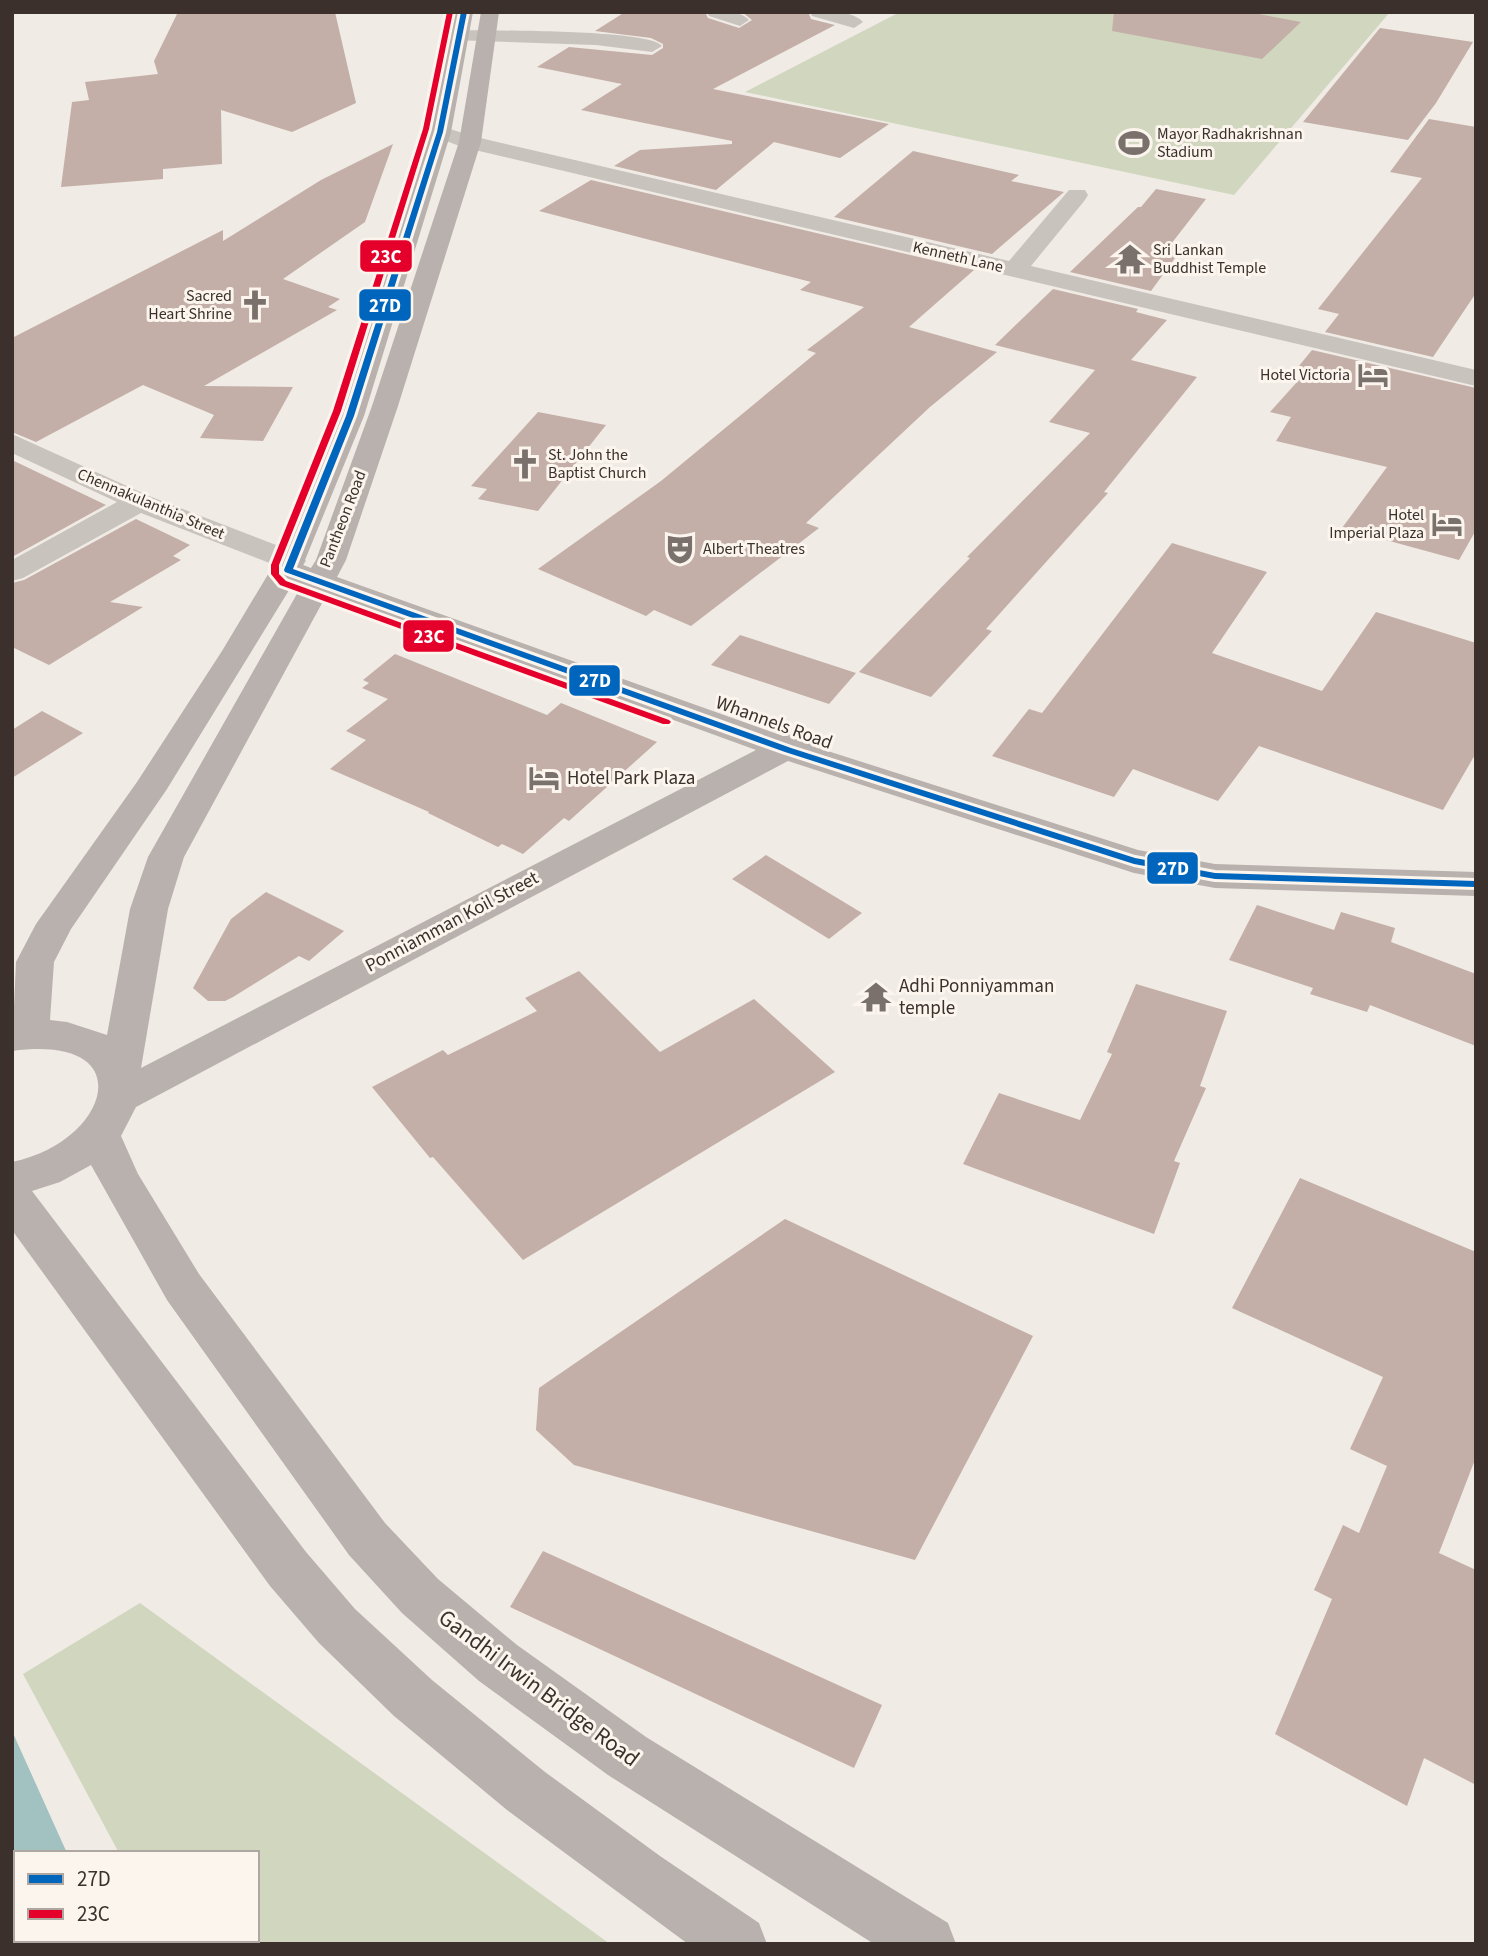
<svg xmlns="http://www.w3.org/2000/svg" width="1488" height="1956" font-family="'Source Sans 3',sans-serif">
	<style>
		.green { fill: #d1d6bf }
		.water { fill: #a1c2c1 }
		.building { fill: #c3afa7 }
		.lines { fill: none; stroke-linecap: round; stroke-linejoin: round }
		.minor { fill: #c9c3be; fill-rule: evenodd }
		.major { fill: #b8b1ad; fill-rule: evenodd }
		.bus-1-casing { stroke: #fbf5ee; stroke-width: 6 }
		.bus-2-casing { stroke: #fbf5ee; stroke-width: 6 }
		.bus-1 { fill: #0065bd; fill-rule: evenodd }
		.bus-2 { fill: #e4002b; fill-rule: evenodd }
		.labels { text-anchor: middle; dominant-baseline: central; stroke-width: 6; stroke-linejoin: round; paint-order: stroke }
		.far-poi-label { font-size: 16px; fill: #3b302b; stroke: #fbf5ee; text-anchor: start }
		.far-street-label { font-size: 16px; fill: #3b302b; stroke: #fbf5ee }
		.street-label { font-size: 19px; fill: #3b302b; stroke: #fbf5ee }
		.poi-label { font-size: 19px; fill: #3b302b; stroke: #fbf5ee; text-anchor: start }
		.near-street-label { font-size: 23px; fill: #3b302b; stroke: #fbf5ee }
		.line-badge { stroke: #fbf5ee; stroke-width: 2.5 }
		.badge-label { font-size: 19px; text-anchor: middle; font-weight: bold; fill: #fff }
	</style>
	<rect width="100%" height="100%" fill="#f0ebe5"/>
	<g class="green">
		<path d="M 900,12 L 1390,12 L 1234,195 L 745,92 Z"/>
		<path d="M 140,1603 L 610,1944 L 168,1944 L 166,1940 L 257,1940 L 257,1853 L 119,1853 L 23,1674 Z"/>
	</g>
	<path class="water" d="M 12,1731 L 67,1853 L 16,1853 L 16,1940 L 104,1940 L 106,1944 L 12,1944 Z"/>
	<g class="building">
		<path d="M 178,12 L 335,12 L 356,103 L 292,132 L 221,110 L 222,164 L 163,169 L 163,179 L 61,187 L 72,102 L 89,100 L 85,82 L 158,74 L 154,61 Z"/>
		<path d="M 625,12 L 705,12 L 708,18 L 739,28 L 752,20 L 742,12 L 808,12 L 811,19 L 835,25 L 713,89 L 889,124 L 840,158 L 774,142 L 716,190 L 614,166 L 640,150 L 732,144 L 732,141 L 581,110 L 622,84 L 537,67 L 569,47 L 652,55 L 663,48 L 663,44 L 651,38 L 595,31 Z"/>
		<path d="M 1114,12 L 1248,12 L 1301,22 L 1262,59 L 1112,31 Z"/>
		<path d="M 1380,28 L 1473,42 L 1436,103 L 1408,140 L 1303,122 Z"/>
		<path d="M 1429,119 L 1476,127 L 1476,293 L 1433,357 L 1325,332 L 1339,314 L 1318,309 L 1422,178 L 1390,172 Z"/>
		<path d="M 393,144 L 365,222 L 283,279 L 340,299 L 328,307 L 337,310 L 204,386 L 293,387 L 263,441 L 200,438 L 214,415 L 143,385 L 36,442 L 12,432 L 12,338 L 223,230 L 223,241 L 321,180 Z"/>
		<path d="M 913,151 L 1019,175 L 1011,181 L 1064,192 L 992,254 L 834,217 Z"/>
		<path d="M 591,180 L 974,270 L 909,327 L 997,352 L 930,407 L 806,523 L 819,528 L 691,626 L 654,610 L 646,616 L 538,569 L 661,481 L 816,353 L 807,350 L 864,307 L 800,290 L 811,282 L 539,211 Z"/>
		<path d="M 1156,189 L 1206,199 L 1171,244 L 1183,247 L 1151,291 L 1070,272 L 1138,207 L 1141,207 Z"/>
		<path d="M 1053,289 L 1138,309 L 1136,312 L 1167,320 L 1131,360 L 1197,377 L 1104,492 L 1108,493 L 986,629 L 992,631 L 931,697 L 859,672 L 970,558 L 967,557 L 1090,433 L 1049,422 L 1095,370 L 995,345 Z"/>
		<path d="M 1312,350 L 1476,388 L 1476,530 L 1459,560 L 1342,528 L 1387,467 L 1276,441 L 1291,417 L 1270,412 L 1306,372 L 1299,366 Z"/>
		<path d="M 538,412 L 606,425 L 538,511 L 478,499 L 487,489 L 471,486 Z"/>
		<path d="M 12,460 L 106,505 L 12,557 Z"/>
		<path d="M 136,519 L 190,545 L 173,556 L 181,560 L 110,602 L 143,607 L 49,665 L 12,647 L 12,583 L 24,580 Z"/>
		<path d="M 1172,543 L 1267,572 L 1212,653 L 1322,691 L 1376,612 L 1476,643 L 1476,753 L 1443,810 L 1259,746 L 1218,801 L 1133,769 L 1114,797 L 992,756 L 1029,709 L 1042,713 Z"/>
		<path d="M 740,635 L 856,673 L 829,704 L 711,665 Z"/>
		<path d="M 395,654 L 547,715 L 561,703 L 657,742 L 569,821 L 564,818 L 523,854 L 502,844 L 498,847 L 428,813 L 429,812 L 330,769 L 366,740 L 346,731 L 388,699 L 362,688 L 369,683 L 363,680 Z"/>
		<path d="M 42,711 L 83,733 L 12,778 L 12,730 Z"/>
		<path d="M 766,855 L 862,913 L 829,939 L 732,879 Z"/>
		<path d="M 266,892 L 344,931 L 309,961 L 299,956 L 233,997 L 225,1001 L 208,1001 L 193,988 L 231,919 Z"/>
		<path d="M 1257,905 L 1334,930 L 1341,912 L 1395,928 L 1391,942 L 1476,974 L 1476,1046 L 1370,1005 L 1367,1012 L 1310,994 L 1313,988 L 1229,960 Z"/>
		<path d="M 579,971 L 660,1052 L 754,999 L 835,1072 L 523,1260 L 433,1157 L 430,1158 L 372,1087 L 443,1050 L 448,1055 L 537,1011 L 525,998 Z"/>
		<path d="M 1136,984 L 1227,1011 L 1200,1086 L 1206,1088 L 1174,1161 L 1180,1163 L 1154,1234 L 963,1164 L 999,1093 L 1080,1120 L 1112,1054 L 1107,1052 Z"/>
		<path d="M 1300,1178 L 1476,1252 L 1476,1457 L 1439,1553 L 1476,1570 L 1476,1785 L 1424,1758 L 1407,1806 L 1275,1734 L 1332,1599 L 1314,1590 L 1343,1525 L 1359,1533 L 1387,1466 L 1350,1449 L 1383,1377 L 1232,1308 Z"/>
		<path d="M 785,1219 L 1033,1336 L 915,1560 L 574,1465 L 536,1430 L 539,1388 Z"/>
		<path d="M 543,1551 L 882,1705 L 854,1768 L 510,1607 Z"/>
	</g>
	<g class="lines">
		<g class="minor">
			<path d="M 707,12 C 721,12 739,9 749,20 L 740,26 L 709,16 Z"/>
			<path d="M 810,12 C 827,12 851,9 863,22 L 854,28 L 812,16 Z"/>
			<path d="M 459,30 C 488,31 649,29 662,46 L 652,52 L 596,45 L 452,40 L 449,36 L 452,32 Z"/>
			<path d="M 440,126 L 476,137 L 1009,261 L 1069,190 L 1085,190 L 1088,195 L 1085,200 L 1031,266 L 1476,370 L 1476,386 L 462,147 L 433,136 L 429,132 L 433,128 Z"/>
			<path d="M 12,434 L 149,496 L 302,555 L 306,561 L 302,567 L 291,570 L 280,567 L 141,513 L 23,578 L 12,581 L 12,560 L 117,502 L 12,453 Z"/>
		</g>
		<path class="major" d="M 455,12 L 473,12 L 451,132 L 364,416 L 303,565 L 311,568 L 316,560 L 372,406 L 459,142 L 481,12 L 499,12 L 481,142 L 398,406 L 346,560 L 337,577 L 783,736 L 798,732 L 810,735 L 815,742 L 812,746 L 1138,850 L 1215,864 L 1476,872 L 1476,896 L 1215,888 L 1134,873 L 788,761 L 136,1107 L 121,1136 L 138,1174 L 199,1274 L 385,1523 L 438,1579 L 517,1645 L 646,1737 L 948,1923 L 956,1944 L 874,1944 L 608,1775 L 479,1681 L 402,1613 L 349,1555 L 167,1300 L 91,1165 L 60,1182 L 32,1191 L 306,1552 L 355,1609 L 432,1680 L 545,1772 L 660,1856 L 759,1923 L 767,1944 L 688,1944 L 507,1810 L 394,1716 L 319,1643 L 270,1586 L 12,1230 L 12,1162 C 110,1142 143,1033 12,1051 L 16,962 L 36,924 L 137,782 L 222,651 L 276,561 L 336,416 L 429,132 ZM 294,582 L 302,585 L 148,857 L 130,909 L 107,1035 L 67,1022 L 50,1020 L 54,962 L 71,929 L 167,789 ZM 327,594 L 756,750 L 141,1068 L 168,909 L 184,857 Z"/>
		<g class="bus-1-casing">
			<path id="bus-1" d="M 461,12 L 467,12 L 443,132 L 354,416 L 293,569 L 791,748 L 1135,858 L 1215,873 L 1476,881 L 1476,887 L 1215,879 L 1134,864 L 785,752 L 285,572 L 284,570 L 346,416 L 437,132 Z"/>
		</g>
		<g class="bus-2-casing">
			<path id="bus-2" d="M 447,12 L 453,12 L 429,129 L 341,411 L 279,565 L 279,574 L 286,581 L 669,720 L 671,722 L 669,724 L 663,724 L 280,585 L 271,574 L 271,565 L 333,411 L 423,129 Z"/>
		</g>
		<use href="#bus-1" class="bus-1"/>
		<use href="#bus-2" class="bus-2"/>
	</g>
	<defs>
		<g id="stadium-bare" transform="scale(2.415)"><path d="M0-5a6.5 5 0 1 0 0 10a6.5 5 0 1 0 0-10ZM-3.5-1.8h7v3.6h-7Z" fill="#7a716c" stroke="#fbf5ee" stroke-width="2.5" paint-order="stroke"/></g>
		<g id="temple-bare" transform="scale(2.415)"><path d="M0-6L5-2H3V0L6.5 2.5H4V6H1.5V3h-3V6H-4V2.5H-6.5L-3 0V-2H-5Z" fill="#7a716c" stroke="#fbf5ee" stroke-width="2.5" paint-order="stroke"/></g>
		<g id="church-bare" transform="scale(2.415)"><path d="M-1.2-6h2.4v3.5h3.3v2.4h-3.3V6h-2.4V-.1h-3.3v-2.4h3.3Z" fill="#7a716c" stroke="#fbf5ee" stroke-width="2.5" paint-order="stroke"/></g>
		<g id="hotel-bare" transform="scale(2.415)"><path d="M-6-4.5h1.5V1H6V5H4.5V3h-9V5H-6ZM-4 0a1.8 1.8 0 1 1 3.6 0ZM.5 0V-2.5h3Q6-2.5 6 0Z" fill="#7a716c" stroke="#fbf5ee" stroke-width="2.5" paint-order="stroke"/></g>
		<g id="theatre-bare" transform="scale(2.415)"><path d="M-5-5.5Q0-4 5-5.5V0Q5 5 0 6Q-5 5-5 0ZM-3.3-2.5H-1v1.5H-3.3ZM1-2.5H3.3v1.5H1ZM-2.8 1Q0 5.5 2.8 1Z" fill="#7a716c" stroke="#fbf5ee" stroke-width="2.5" paint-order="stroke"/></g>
	</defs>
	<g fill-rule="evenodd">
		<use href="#stadium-bare" x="1134" y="143"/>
		<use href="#temple-bare" x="1130" y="259"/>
		<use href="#church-bare" x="255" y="305"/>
		<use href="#hotel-bare" x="1373" y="375"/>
		<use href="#church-bare" x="525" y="464"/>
		<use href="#hotel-bare" x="1447" y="524"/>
		<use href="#theatre-bare" x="680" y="549"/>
		<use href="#hotel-bare" x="544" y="778"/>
		<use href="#temple-bare" x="876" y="997"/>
	</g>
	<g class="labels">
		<g class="far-poi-label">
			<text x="1157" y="134">Mayor Radhakrishnan<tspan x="1157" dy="18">Stadium</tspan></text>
			<text x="1153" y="250">Sri Lankan<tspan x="1153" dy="18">Buddhist Temple</tspan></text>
			<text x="232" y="296" text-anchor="end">Sacred<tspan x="232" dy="18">Heart Shrine</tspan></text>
			<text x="1350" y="375" text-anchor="end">Hotel Victoria</text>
			<text x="548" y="455">St. John the<tspan x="548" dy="18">Baptist Church</tspan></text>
			<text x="1424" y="515" text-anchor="end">Hotel<tspan x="1424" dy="18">Imperial Plaza</tspan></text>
			<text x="703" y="549">Albert Theatres</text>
		</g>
		<g class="far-street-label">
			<text transform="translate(958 257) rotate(13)">Kenneth Lane</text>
			<text transform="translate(151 504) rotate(23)">Chennakulanthia Street</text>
			<text transform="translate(343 519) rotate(-69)">Pantheon Road</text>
		</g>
		<g class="street-label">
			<text transform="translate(774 723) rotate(20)">Whannels Road</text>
			<text transform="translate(452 922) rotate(-28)">Ponniamman Koil Street</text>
		</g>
		<g class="poi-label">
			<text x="567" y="778">Hotel Park Plaza</text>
			<text x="899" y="986">Adhi Ponniyamman<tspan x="899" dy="22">temple</tspan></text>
		</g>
		<g class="near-street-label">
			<text transform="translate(539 1688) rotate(37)">Gandhi Irwin Bridge Road</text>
		</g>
	</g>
	<g class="line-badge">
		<rect x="359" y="239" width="54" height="34" rx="7" fill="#e4002b"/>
		<rect x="358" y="288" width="54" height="34" rx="7" fill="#0065bd"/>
		<rect x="402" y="619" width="53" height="34" rx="7" fill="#e4002b"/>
		<rect x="568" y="664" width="53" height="33" rx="7" fill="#0065bd"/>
		<rect x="1146" y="851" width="53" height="34" rx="7" fill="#0065bd"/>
	</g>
	<g class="badge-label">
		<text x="386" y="263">23C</text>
		<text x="385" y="312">27D</text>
		<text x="429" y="643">23C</text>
		<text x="595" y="687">27D</text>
		<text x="1173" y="875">27D</text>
	</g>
	<rect width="1488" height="1956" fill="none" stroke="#3b302b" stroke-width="28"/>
	<rect x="14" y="1851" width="245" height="91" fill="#fbf5ee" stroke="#aea6a0" stroke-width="2"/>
	<rect x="28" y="1874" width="35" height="10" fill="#0065bd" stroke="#aea6a0" stroke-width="2"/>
	<text x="77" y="1886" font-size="21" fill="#3b302b">27D</text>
	<rect x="28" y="1909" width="35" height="10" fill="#e4002b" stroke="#aea6a0" stroke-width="2"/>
	<text x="77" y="1921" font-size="21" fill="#3b302b">23C</text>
</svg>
